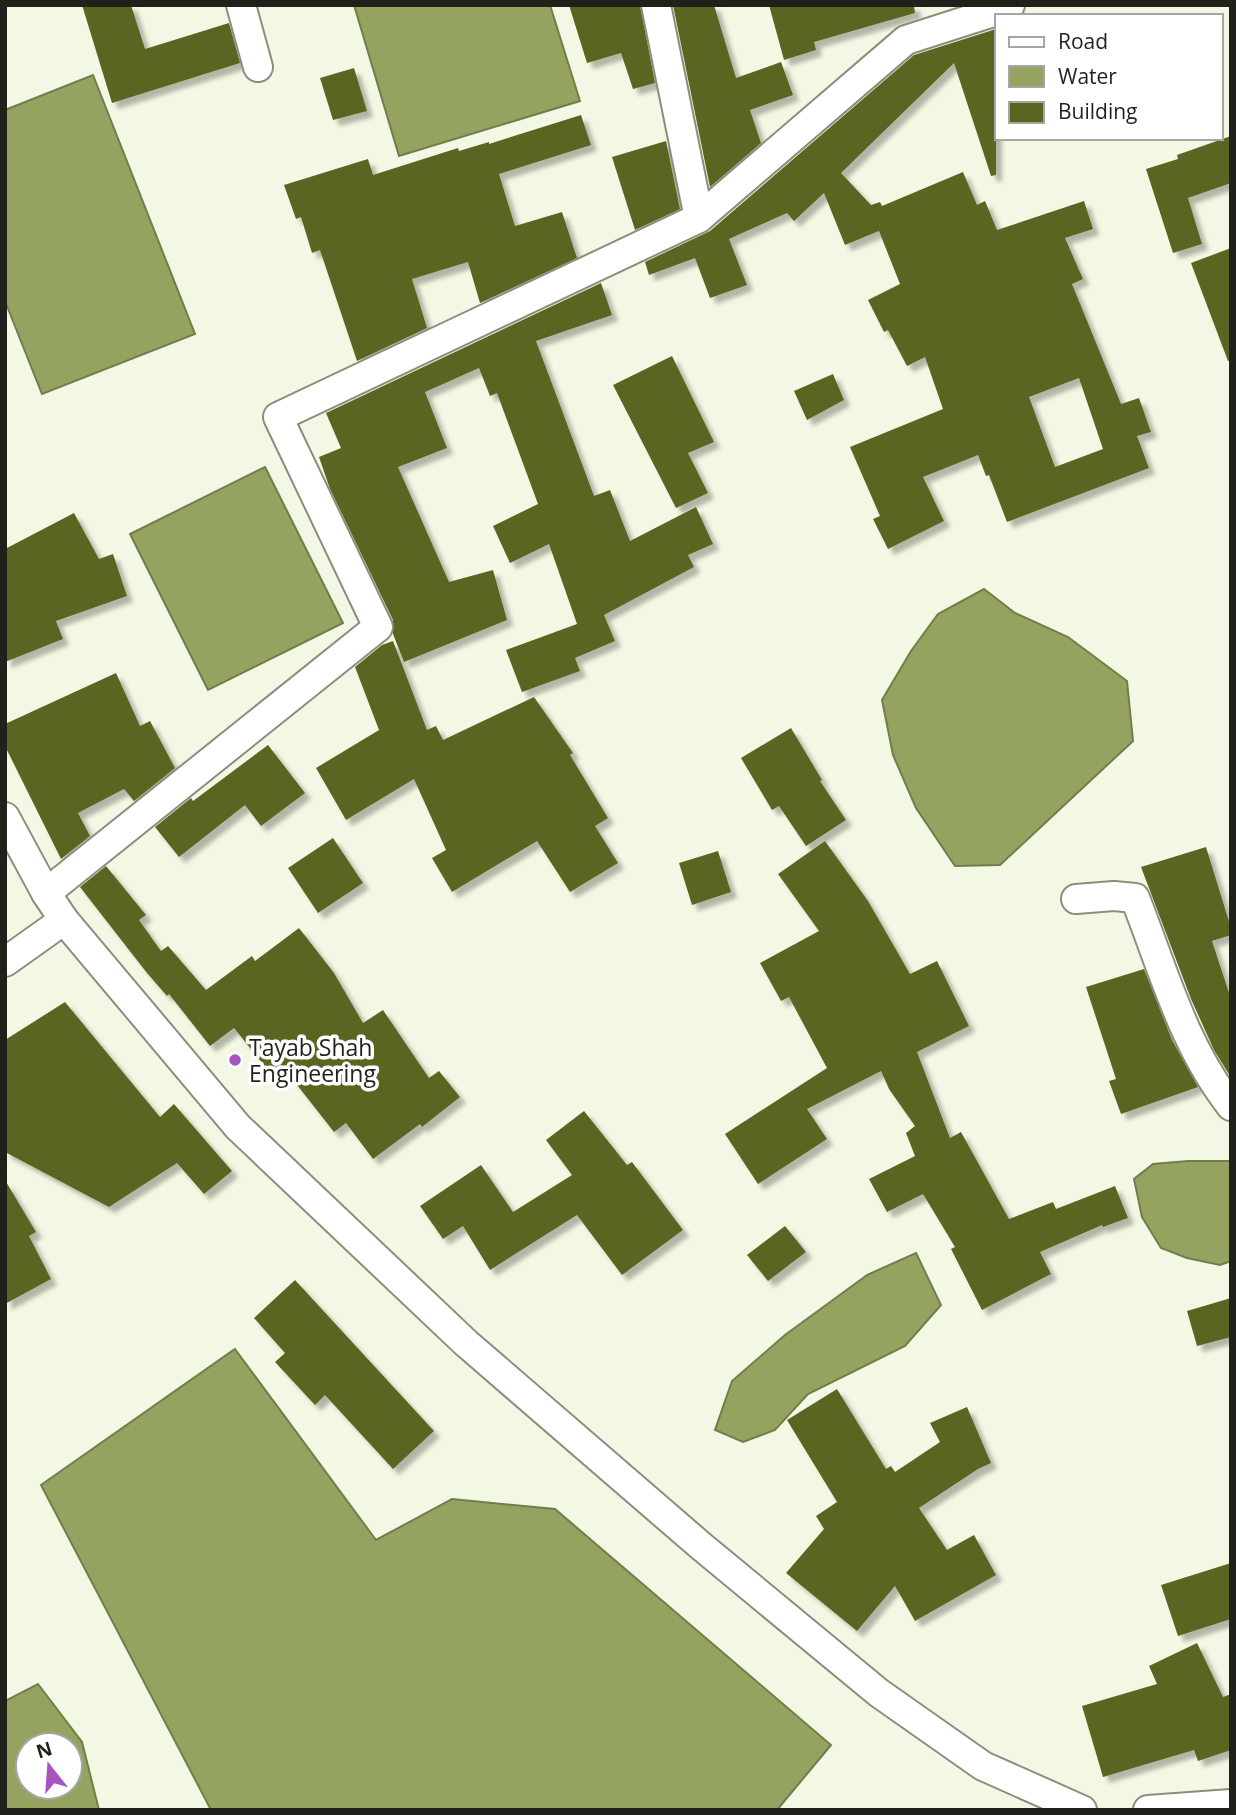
<svg xmlns="http://www.w3.org/2000/svg" width="1236" height="1815" font-family="'Open Sans',sans-serif">
	<style>
		.water { fill: #94a460; stroke: #717d4b; stroke-width: 2; fill-rule: evenodd }
		.building { fill: #596622; fill-rule: evenodd; filter: url(#shadow) }
		.lines { fill: none; stroke-linecap: round; stroke-linejoin: round }
		.street-casing { stroke: #898f7c; stroke-width: 32 }
		.street { stroke: #fff; stroke-width: 28 }
		.poi-dot { fill: #a953c1; stroke: #fff; stroke-width: 2.5 }
		.labels { text-anchor: middle; dominant-baseline: central; stroke-width: 7; stroke-linejoin: round; paint-order: stroke }
		.poi-label { font-size: 23px; fill: #1f211a; stroke: #fff; text-anchor: start }
	</style>
	<defs>
		<filter id="shadow"><feDropShadow dx="6" dy="6" stdDeviation="2" flood-color="#0004"/></filter>
	</defs>
	<rect width="100%" height="100%" fill="#f2f8e3"/>
	<g class="water">
		<path d="M 354,5 L 550,5 L 580,101 L 399,156 Z"/>
		<path d="M 93,75 L 195,334 L 42,394 L 5,301 L 5,110 Z"/>
		<path d="M 265,467 L 343,623 L 208,690 L 130,534 Z"/>
		<path d="M 984,589 L 1015,613 L 1068,637 L 1127,681 L 1133,741 L 1000,865 L 955,866 L 916,808 L 893,755 L 882,700 L 911,651 L 938,614 Z"/>
		<path d="M 1188,1161 L 1231,1161 L 1231,1261 L 1220,1265 L 1187,1258 L 1161,1248 L 1142,1217 L 1134,1179 L 1153,1164 Z"/>
		<path d="M 916,1253 L 941,1305 L 905,1346 L 808,1394 L 775,1430 L 743,1442 L 715,1430 L 732,1381 L 785,1335 L 867,1275 Z"/>
		<path d="M 235,1349 L 376,1540 L 452,1499 L 555,1509 L 831,1745 L 777,1810 L 211,1810 L 41,1485 Z"/>
		<path d="M 38,1684 L 82,1742 L 99,1810 L 5,1810 L 5,1701 ZM 70,1745 L 70,1787 L 28,1787 L 28,1745 Z"/>
	</g>
	<g class="building">
		<path d="M 82,5 L 131,5 L 145,49 L 229,23 L 240,63 L 112,103 Z"/>
		<path d="M 569,5 L 640,5 L 655,83 L 633,89 L 621,53 L 587,63 Z"/>
		<path d="M 673,5 L 714,5 L 736,78 L 781,62 L 793,95 L 750,110 L 761,143 L 710,187 Z"/>
		<path d="M 769,5 L 914,5 L 915,13 L 814,42 L 816,50 L 784,60 Z"/>
		<path d="M 996,29 L 996,175 L 991,176 L 954,63 L 841,173 L 871,205 L 880,202 L 882,206 L 963,172 L 977,205 L 985,201 L 997,230 L 1084,201 L 1093,229 L 1065,238 L 1083,279 L 1072,284 L 1121,404 L 1139,398 L 1151,432 L 1137,436 L 1149,468 L 1007,522 L 989,475 L 986,476 L 978,455 L 923,477 L 944,521 L 888,549 L 873,519 L 880,516 L 850,447 L 943,409 L 925,357 L 907,366 L 888,330 L 884,332 L 868,300 L 900,284 L 879,231 L 845,245 L 824,193 L 794,221 L 787,213 L 729,239 L 747,285 L 710,298 L 695,258 L 649,275 L 645,262 L 710,231 L 914,55 ZM 1079,378 L 1103,449 L 1055,467 L 1029,397 Z"/>
		<path d="M 354,68 L 367,111 L 333,120 L 320,78 Z"/>
		<path d="M 581,115 L 591,145 L 499,174 L 515,226 L 562,212 L 577,258 L 480,303 L 468,262 L 412,279 L 427,328 L 357,361 L 320,250 L 312,253 L 301,217 L 296,219 L 284,185 L 368,159 L 373,175 L 458,148 L 459,151 L 489,142 L 489,144 Z"/>
		<path d="M 1231,136 L 1231,183 L 1188,198 L 1202,244 L 1173,253 L 1146,169 L 1178,159 L 1177,155 Z"/>
		<path d="M 666,141 L 680,209 L 635,230 L 612,157 Z"/>
		<path d="M 1231,248 L 1231,360 L 1228,361 L 1191,263 Z"/>
		<path d="M 601,283 L 612,315 L 536,341 L 594,496 L 610,490 L 630,541 L 696,507 L 713,544 L 688,555 L 694,567 L 604,615 L 615,641 L 575,658 L 580,671 L 522,692 L 506,650 L 577,624 L 549,544 L 510,563 L 493,526 L 538,504 L 497,393 L 490,396 L 479,368 L 425,392 L 447,448 L 398,467 L 449,582 L 493,570 L 507,620 L 404,662 L 393,634 L 393,620 L 330,489 L 319,457 L 341,448 L 326,413 Z"/>
		<path d="M 672,356 L 714,442 L 688,453 L 708,493 L 676,508 L 613,385 Z"/>
		<path d="M 833,374 L 844,400 L 807,420 L 794,391 Z"/>
		<path d="M 74,513 L 99,559 L 113,554 L 127,596 L 56,621 L 63,639 L 5,662 L 5,549 Z"/>
		<path d="M 393,641 L 427,730 L 436,726 L 443,740 L 534,697 L 573,753 L 570,755 L 608,818 L 595,826 L 618,863 L 570,892 L 537,841 L 452,892 L 432,858 L 446,850 L 414,779 L 346,820 L 316,768 L 379,730 L 355,667 L 382,645 Z"/>
		<path d="M 116,673 L 140,726 L 150,721 L 175,768 L 134,801 L 124,789 L 78,813 L 90,836 L 61,859 L 5,746 L 5,724 Z"/>
		<path d="M 791,728 L 822,780 L 820,781 L 846,820 L 806,846 L 779,806 L 772,810 L 741,758 Z"/>
		<path d="M 268,745 L 305,793 L 261,826 L 245,805 L 179,857 L 155,827 L 191,798 L 193,801 Z"/>
		<path d="M 333,838 L 363,883 L 318,913 L 288,868 Z"/>
		<path d="M 825,841 L 868,901 L 910,974 L 937,961 L 969,1026 L 917,1052 L 950,1138 L 961,1132 L 1009,1219 L 1053,1202 L 1056,1209 L 1115,1186 L 1128,1218 L 1103,1227 L 1102,1225 L 1040,1252 L 1051,1274 L 982,1310 L 951,1249 L 955,1247 L 923,1194 L 887,1212 L 869,1179 L 915,1156 L 906,1133 L 915,1126 L 889,1089 L 881,1071 L 807,1109 L 827,1139 L 758,1184 L 725,1134 L 827,1068 L 789,997 L 781,1001 L 760,963 L 819,931 L 778,874 Z"/>
		<path d="M 1206,847 L 1231,928 L 1231,935 L 1212,941 L 1231,999 L 1230,1076 L 1214,1050 L 1191,999 L 1141,867 Z"/>
		<path d="M 718,851 L 731,892 L 692,905 L 679,863 Z"/>
		<path d="M 106,866 L 146,915 L 139,920 L 161,951 L 168,946 L 206,990 L 252,956 L 255,961 L 299,928 L 334,973 L 363,1023 L 383,1010 L 429,1078 L 439,1071 L 460,1097 L 422,1127 L 420,1124 L 373,1159 L 346,1123 L 334,1132 L 279,1062 L 268,1070 L 234,1028 L 210,1046 L 169,994 L 167,996 L 147,973 L 80,887 Z"/>
		<path d="M 1144,969 L 1172,1040 L 1198,1087 L 1121,1114 L 1109,1081 L 1116,1079 L 1086,987 Z"/>
		<path d="M 65,1002 L 160,1117 L 174,1104 L 232,1171 L 204,1194 L 177,1163 L 109,1207 L 5,1152 L 5,1040 Z"/>
		<path d="M 584,1111 L 627,1165 L 632,1162 L 683,1230 L 622,1275 L 577,1215 L 490,1270 L 463,1226 L 443,1239 L 420,1206 L 481,1165 L 513,1212 L 572,1175 L 546,1140 Z"/>
		<path d="M 5,1180 L 36,1232 L 29,1236 L 51,1279 L 5,1304 Z"/>
		<path d="M 785,1226 L 806,1252 L 768,1281 L 747,1255 Z"/>
		<path d="M 295,1280 L 434,1431 L 393,1469 L 325,1395 L 315,1405 L 275,1362 L 285,1353 L 254,1318 Z"/>
		<path d="M 1231,1298 L 1231,1337 L 1197,1346 L 1187,1311 Z"/>
		<path d="M 837,1389 L 886,1469 L 891,1466 L 895,1472 L 940,1442 L 930,1423 L 967,1407 L 991,1463 L 978,1469 L 919,1508 L 947,1550 L 974,1535 L 996,1575 L 915,1621 L 895,1586 L 857,1631 L 786,1573 L 824,1529 L 816,1516 L 837,1502 L 787,1420 Z"/>
		<path d="M 1231,1563 L 1231,1619 L 1178,1636 L 1161,1585 Z"/>
		<path d="M 1197,1643 L 1223,1697 L 1231,1694 L 1231,1750 L 1198,1761 L 1194,1750 L 1103,1777 L 1082,1706 L 1157,1684 L 1149,1666 Z"/>
	</g>
	<g class="lines">
		<g class="street-casing">
			<g id="street">
				<path d="M 241,5 L 258,67"/>
				<path d="M 656,5 L 699,218"/>
				<path d="M 5,817 L 46,893 L 64,920 L 238,1127 L 466,1343 L 701,1546 L 879,1693 L 983,1766 L 1082,1810"/>
				<path d="M 46,893 L 378,627 L 278,417 L 699,218 L 906,40 L 1009,7 L 1010,5"/>
				<path d="M 1076,899 L 1114,896 L 1135,898 C 1163,969 1183,1045 1231,1106"/>
				<path d="M 5,962 L 64,920"/>
				<path d="M 1148,1810 L 1231,1804"/>
			</g>
		</g>
		<use href="#street" class="street"/>
	</g>
	<circle class="poi-dot" cx="235" cy="1060" r="7"/>
	<g class="labels">
		<g class="poi-label">
			<text x="249" y="1047">Tayab Shah<tspan x="249" dy="26">Engineering</tspan></text>
		</g>
	</g>
	<rect width="1236" height="1815" fill="none" stroke="#1f211a" stroke-width="14"/>
	<rect x="995" y="14" width="228" height="126" fill="#ffffff" stroke="#a5a6a3" stroke-width="2"/>
	<rect x="1009" y="37" width="35" height="10" fill="#ffffff" stroke="#a5a6a3" stroke-width="2"/>
	<text x="1058" y="49" font-size="21" fill="#1f211a">Road</text>
	<rect x="1009" y="66" width="35" height="21" fill="#94a460" stroke="#a5a6a3" stroke-width="2"/>
	<text x="1058" y="84" font-size="21" fill="#1f211a">Water</text>
	<rect x="1009" y="102" width="35" height="21" fill="#596622" stroke="#a5a6a3" stroke-width="2"/>
	<text x="1058" y="119" font-size="21" fill="#1f211a">Building</text>
	<g transform="translate(49 1766) rotate(343)"><circle r="33" fill="#ffffff" stroke="#a5a6a3" stroke-width="2"/>
	<path d="M0-5L12 26L0 18L-12 26Z" fill="#a953c1"/>
	<text y="-10" font-size="19" font-weight="bold" text-anchor="middle" fill="#1f211a">N</text>
	</g>
</svg>
